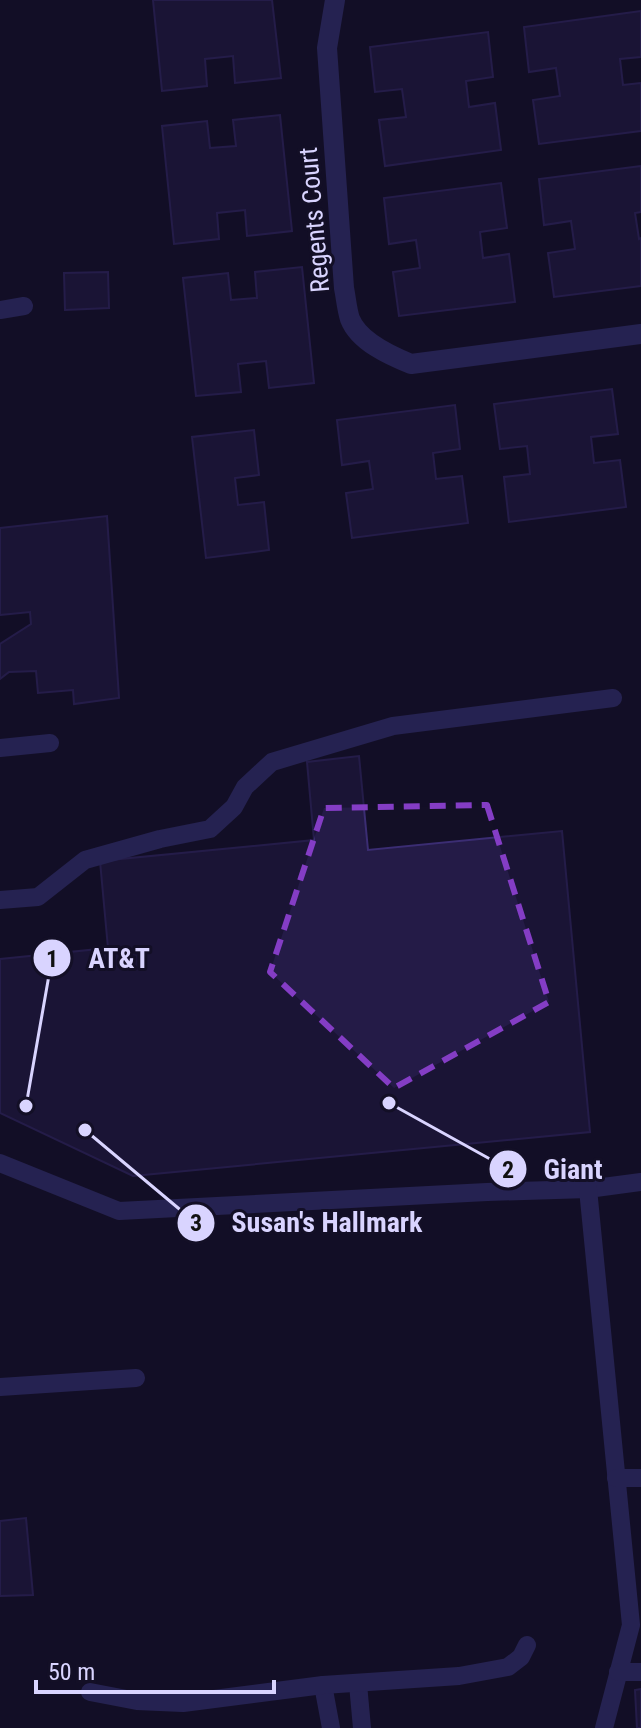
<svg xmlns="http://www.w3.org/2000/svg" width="641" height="1728" font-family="'Roboto Condensed',sans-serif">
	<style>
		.building { fill: #241b47; stroke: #3b2d73; stroke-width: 2 }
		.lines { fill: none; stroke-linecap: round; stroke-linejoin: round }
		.lane { stroke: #3d3a85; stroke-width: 18 }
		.street { stroke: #3d3a85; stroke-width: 20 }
		.marked { fill: none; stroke: #843dc5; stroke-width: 6; stroke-dasharray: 16 10; stroke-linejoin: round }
		.labels { text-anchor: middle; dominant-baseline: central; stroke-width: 6; stroke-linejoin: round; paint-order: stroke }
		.street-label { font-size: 26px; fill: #d9d4ff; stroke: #130f26 }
		.leader { fill: none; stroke: #d9d4ff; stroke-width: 3 }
		.callout-dot { fill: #d9d4ff; stroke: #130f26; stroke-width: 3 }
		.mark-label { font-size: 24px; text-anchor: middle; font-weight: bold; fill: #111 }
		.callout-label { font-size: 28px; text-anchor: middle; font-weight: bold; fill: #d9d4ff; stroke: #130f26; stroke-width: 6; stroke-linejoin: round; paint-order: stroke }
	</style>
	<rect width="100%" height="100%" fill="#130f26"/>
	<g class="building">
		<path d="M 153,0 L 272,0 L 281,78 L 235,83 L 233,56 L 205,59 L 207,86 L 162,91 Z"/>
		<path d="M 641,11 L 641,57 L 620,59 L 623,85 L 641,83 L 641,131 L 539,144 L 533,100 L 560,96 L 556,68 L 529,72 L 524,27 Z"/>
		<path d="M 488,32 L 493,77 L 466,81 L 469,107 L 495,103 L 501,150 L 385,166 L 379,120 L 406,117 L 402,89 L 375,92 L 370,47 Z"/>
		<path d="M 280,115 L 292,231 L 247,236 L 245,210 L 217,213 L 219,239 L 174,244 L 162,126 L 207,121 L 210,148 L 236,146 L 233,120 Z"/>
		<path d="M 641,166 L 641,212 L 635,213 L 639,239 L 641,238 L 641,286 L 554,297 L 548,253 L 575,249 L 571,221 L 544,225 L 539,179 Z"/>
		<path d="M 501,183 L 507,228 L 480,232 L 483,258 L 509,254 L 515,302 L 399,316 L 393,272 L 420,268 L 416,240 L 389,244 L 384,198 Z"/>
		<path d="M 302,267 L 314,383 L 269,388 L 266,361 L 238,364 L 241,392 L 196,396 L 183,278 L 228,273 L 231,300 L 257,298 L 255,272 Z"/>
		<path d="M 108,272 L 109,308 L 65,310 L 64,273 Z"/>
		<path d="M 612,389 L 618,434 L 591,437 L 594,463 L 620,460 L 626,507 L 509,522 L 504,477 L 530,474 L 527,446 L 500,449 L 494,404 Z"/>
		<path d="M 455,405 L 460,449 L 433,453 L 436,479 L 462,476 L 468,523 L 352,538 L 346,493 L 373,489 L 369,461 L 342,465 L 337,420 Z"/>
		<path d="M 254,430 L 259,475 L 235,478 L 238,505 L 264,502 L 269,550 L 206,558 L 192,437 Z"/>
		<path d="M 107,516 L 119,698 L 74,704 L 73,690 L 38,693 L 36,671 L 9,672 L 0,679 L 0,644 L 31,624 L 30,612 L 0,615 L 0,528 Z"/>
		<path d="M 359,756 L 368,850 L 562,831 L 590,1132 L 133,1176 L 0,1113 L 0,959 L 108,948 L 100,861 L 314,840 L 307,762 Z"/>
		<path d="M 26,1518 L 33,1595 L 0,1596 L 0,1521 Z"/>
		<path d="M 641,1689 L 641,1728 L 637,1728 L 635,1690 Z"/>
	</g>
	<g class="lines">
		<g class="lane">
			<path d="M 0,310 L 24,306"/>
			<path d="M 0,748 L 50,743"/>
			<path d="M 0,900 L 38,897 L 85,860 L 160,839 L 210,829 L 234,807 L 245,787 L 272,762 L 393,726 L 613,698"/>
			<path d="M 0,1163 L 119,1211 L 487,1192 L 588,1189 L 641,1182"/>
			<path d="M 588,1189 L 631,1625 L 604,1728"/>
			<path d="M 0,1387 L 136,1378"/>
			<path d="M 616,1478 L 641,1478"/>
			<path d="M 618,1672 L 641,1672"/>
			<path d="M 358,1684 L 362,1728"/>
			<path d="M 323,1685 L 331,1728"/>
			<path d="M 90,1692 L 137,1701 L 183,1703 L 323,1685 L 459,1676 L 508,1667 L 521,1657 L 527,1645"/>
		</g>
		<path class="street" d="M 335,0 L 327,48 L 344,288 C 346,298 347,310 350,319 C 359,342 391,356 411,364 L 641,334"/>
	</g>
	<path d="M0 0H641V1728H0ZM 487,805 L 549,1002 L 394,1088 L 270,972 L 324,808 Z" fill="#130f26" fill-opacity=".55" fill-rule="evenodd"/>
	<path class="marked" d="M 487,805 L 549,1002 L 394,1088 L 270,972 L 324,808 Z"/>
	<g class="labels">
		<g class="street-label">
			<text transform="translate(314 220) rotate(-95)">Regents Court</text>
		</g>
	</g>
	<path class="leader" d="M26 1106L52 958M389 1103L508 1169M85 1130L196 1223"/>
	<g class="callout-dot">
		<circle cx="26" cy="1106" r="8"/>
		<circle cx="389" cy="1103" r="8"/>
		<circle cx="85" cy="1130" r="8"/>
		<circle cx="52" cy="958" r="20"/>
		<circle cx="508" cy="1169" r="20"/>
		<circle cx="196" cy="1223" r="20"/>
	</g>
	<g class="mark-label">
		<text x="52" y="967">1</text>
		<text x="508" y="1178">2</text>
		<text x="196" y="1231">3</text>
	</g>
	<g class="callout-label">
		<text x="119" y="968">AT&amp;T</text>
		<text x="573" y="1179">Giant</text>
		<text x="327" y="1232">Susan's Hallmark</text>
	</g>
	<path d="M36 1680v12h238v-12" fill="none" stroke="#d9d4ff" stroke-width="4"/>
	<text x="48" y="1680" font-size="24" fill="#d9d4ff" stroke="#130f26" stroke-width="6" paint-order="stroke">50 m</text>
</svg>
